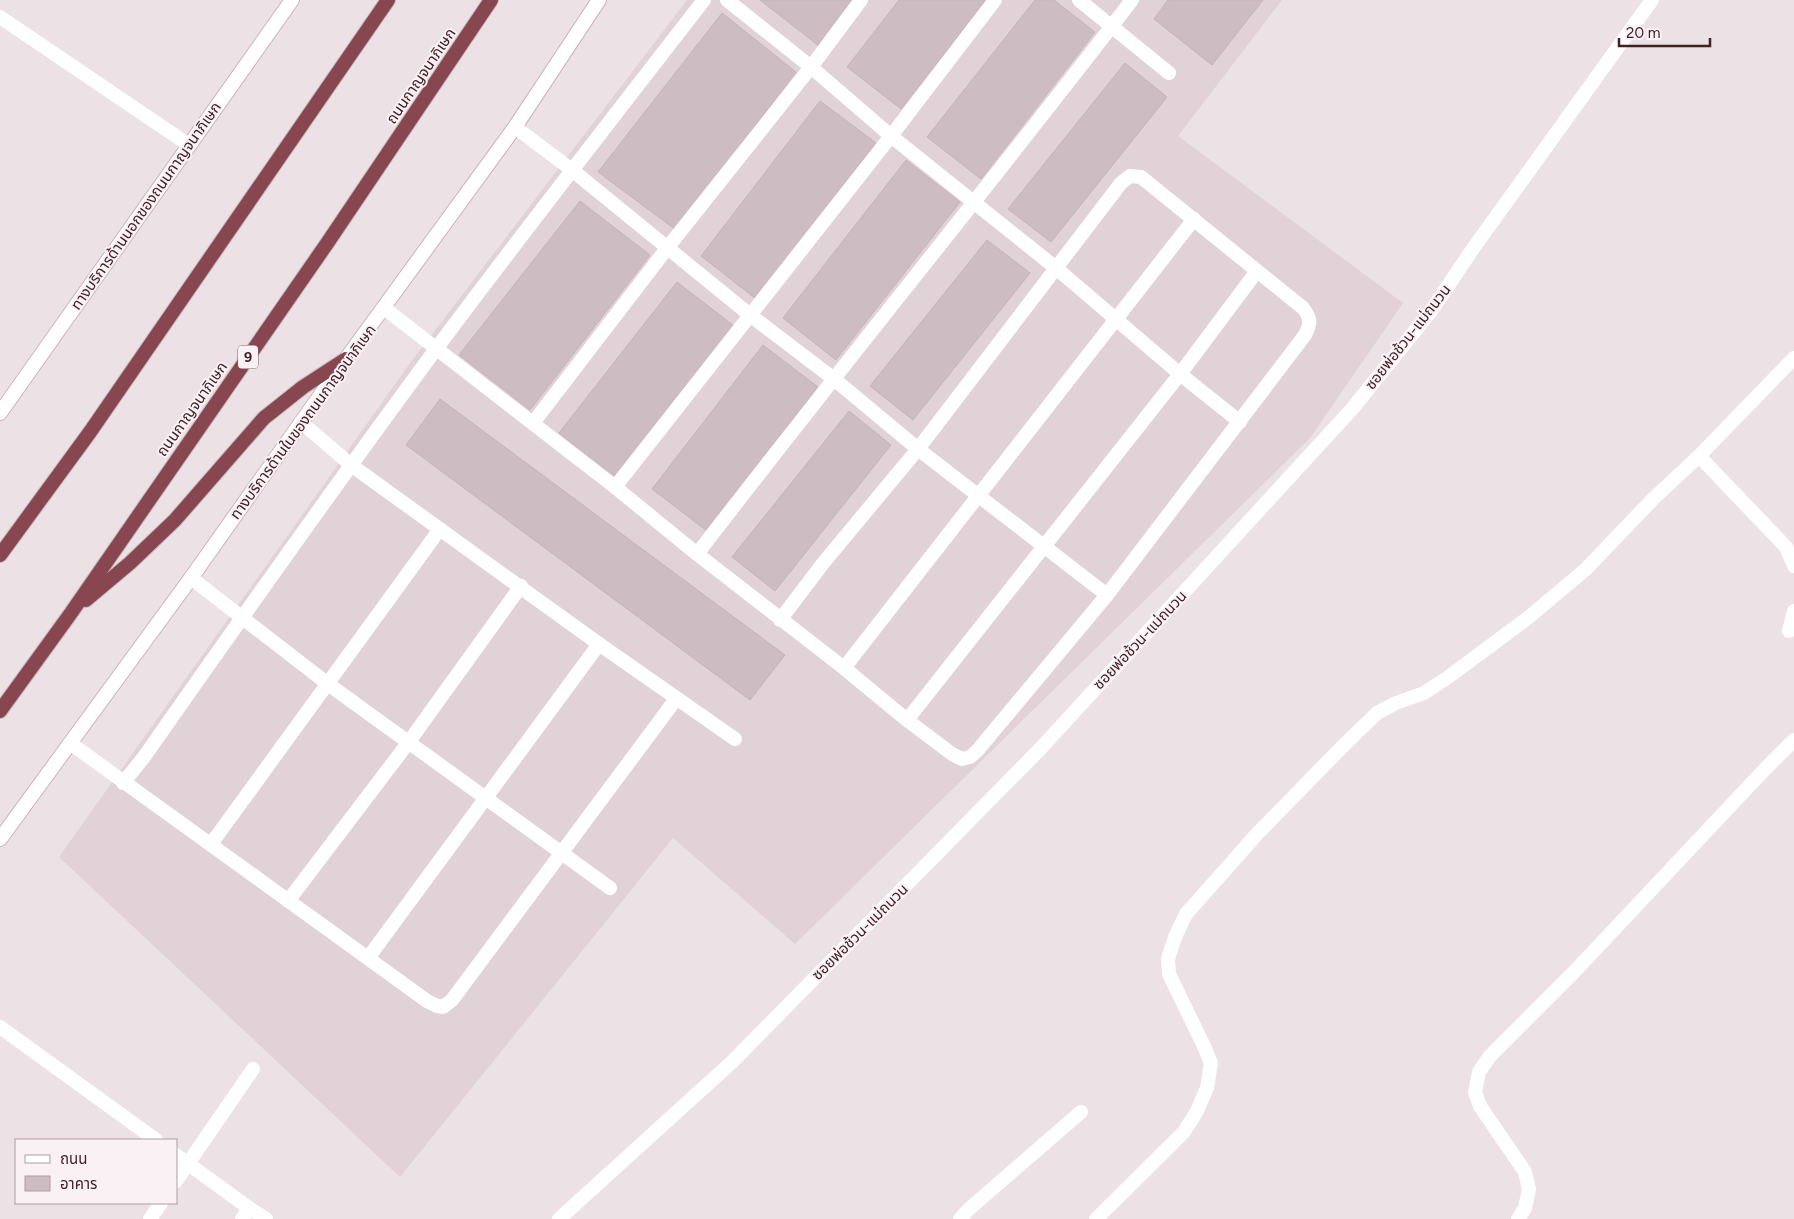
<svg xmlns="http://www.w3.org/2000/svg" width="1794" height="1219" font-family="Figtree,'Noto Sans Thai',sans-serif">
	<style>
		.built { fill: #e0d2d7 }
		.building { fill: #cdbdc2; stroke: #c6b3b9 }
		.lines { fill: none; stroke-linecap: round; stroke-linejoin: round }
		.secondary-casing { stroke: #cdb3ba; stroke-width: 16 }
		.trunk-casing { stroke: #c5bcbe; stroke-width: 16 }
		.service { stroke: #fff; stroke-width: 14 }
		.minor { stroke: #fff; stroke-width: 14 }
		.secondary { stroke: #fff; stroke-width: 14 }
		.trunk { stroke: #884650; stroke-width: 14 }
		.labels { text-anchor: middle; dominant-baseline: central; stroke-width: 4; stroke-linejoin: round; paint-order: stroke }
		.shield { fill: #f9f1f4; stroke: #765f63; stroke-width: 1 }
		.shield-label { font-size: 14px; font-weight: bold; fill: #3e2025 }
		.street-label { font-size: 15px; fill: #3e2025; stroke: #f9f1f4 }
	</style>
	<rect width="100%" height="100%" fill="#ece1e5"/>
	<path class="built" d="M 687,0 L 1282,0 L 1178,136 L 1403,303 L 1310,438 L 795,944 L 673,838 L 400,1177 L 59,857 L 408,366 Z"/>
	<g class="building">
		<path d="M 760,0 L 855,0 L 819,46 Z"/>
		<path d="M 899,0 L 986,0 L 901,109 L 847,67 Z"/>
		<path d="M 1035,0 L 1054,0 L 1095,32 L 981,179 L 927,137 Z"/>
		<path d="M 1168,0 L 1263,0 L 1212,65 L 1154,19 Z"/>
		<path d="M 722,13 L 796,72 L 676,230 L 598,172 Z"/>
		<path d="M 1125,63 L 1167,97 L 1051,242 L 1008,209 Z"/>
		<path d="M 820,101 L 876,143 L 756,299 L 701,256 Z"/>
		<path d="M 906,160 L 960,202 L 836,360 L 783,318 Z"/>
		<path d="M 580,201 L 650,255 L 530,410 L 459,355 Z"/>
		<path d="M 987,240 L 1030,273 L 913,420 L 870,386 Z"/>
		<path d="M 677,282 L 734,326 L 616,477 L 559,433 Z"/>
		<path d="M 763,345 L 818,387 L 707,531 L 652,489 Z"/>
		<path d="M 440,399 L 785,655 L 750,700 L 406,445 Z"/>
		<path d="M 849,411 L 891,445 L 775,591 L 732,557 Z"/>
	</g>
	<g class="lines">
		<g class="secondary-casing">
			<g id="secondary">
				<path d="M 0,413 L 292,0"/>
				<path d="M 0,839 L 191,578 L 346,359 L 515,127 L 599,0"/>
			</g>
		</g>
		<g class="trunk-casing">
			<g id="trunk">
				<path d="M 0,555 L 90,432 L 388,0"/>
				<path d="M 86,600 L 130,563 L 175,520 L 264,418 L 303,387 L 346,359"/>
				<path d="M 0,711 L 71,613 L 328,242 L 491,0"/>
			</g>
		</g>
		<g class="service">
			<path d="M 727,0 L 811,67 L 891,136 L 1056,268 L 1180,374 L 1240,422"/>
			<path d="M 1079,0 L 1169,73"/>
			<path d="M 0,17 L 189,145"/>
			<path d="M 515,127 L 572,170 L 750,315 L 834,379 L 918,449 L 1107,595"/>
			<path d="M 384,308 L 615,487 L 697,554 L 844,668 L 907,720 L 952,754 L 962,759 L 970,757 L 977,751 L 1107,595 L 1305,335 C 1311,323 1311,318 1303,308 L 1141,177 L 1130,176 L 1121,183 L 918,449 L 824,562 L 780,620"/>
			<path d="M 301,422 L 351,465 L 599,644 L 735,739"/>
			<path d="M 533,423 L 668,247 L 811,67 L 861,0"/>
			<path d="M 615,487 L 891,136 L 995,0"/>
			<path d="M 697,554 C 840,368 989,186 1132,0"/>
			<path d="M 191,578 L 328,684 L 610,888"/>
			<path d="M 844,668 L 1194,219"/>
			<path d="M 907,720 L 1180,374 L 1257,271"/>
			<path d="M 70,743 L 427,1001 L 437,1006 L 443,1007 L 452,1000 L 676,699"/>
			<path d="M 123,783 L 144,757 C 240,620 336,484 436,349 C 524,231 614,116 704,0"/>
			<path d="M 211,844 L 440,529"/>
			<path d="M 288,901 L 408,743 L 521,586"/>
			<path d="M 368,958 L 599,644"/>
			<path d="M 0,1027 L 156,1140"/>
			<path d="M 176,1155 L 249,1208"/>
			<path d="M 176,1181 L 253,1069"/>
			<path d="M 150,1219 L 161,1203"/>
		</g>
		<g class="minor">
			<path d="M 1699,456 L 1786,547 L 1794,566"/>
			<path d="M 1789,631 L 1794,611"/>
			<path d="M 242,1219 L 249,1208 L 266,1219"/>
			<path d="M 559,1219 L 732,1062 L 1041,748 L 1352,409 L 1431,311 L 1472,250 L 1652,0"/>
			<path d="M 960,1219 L 969,1209 L 1081,1112"/>
			<path d="M 1096,1219 L 1183,1133 L 1196,1113 L 1207,1088 L 1211,1063 L 1203,1044 L 1169,974 L 1168,959 L 1175,937 L 1186,914 L 1257,834 L 1344,745 L 1377,713 L 1396,703 L 1424,693 L 1447,678 L 1529,617 L 1586,569 L 1653,499 L 1699,456 L 1794,358"/>
			<path d="M 1518,1219 L 1525,1208 L 1529,1189 L 1525,1172 L 1480,1106 L 1475,1092 L 1479,1072 L 1490,1056 L 1574,972 L 1765,769 L 1794,740"/>
		</g>
		<use href="#secondary" class="secondary"/>
		<use href="#trunk" class="trunk"/>
	</g>
	<g class="labels">
		<rect class="shield" x="238" y="345.5" width="20" height="23" rx="4"/>
		<g class="shield-label">
			<text x="248" y="357">9</text>
		</g>
		<g class="street-label">
			<text transform="translate(421 76) rotate(-56)">ถนนกาญจนาภิเษก</text>
			<text transform="translate(146 206) rotate(-55)">ทางบริการด้านนอกของถนนกาญจนาภิเษก</text>
			<text transform="translate(1408 337) rotate(-52)">ซอยพ่อช้วน-แม่ถนวน</text>
			<text transform="translate(192 409) rotate(-55)">ถนนกาญจนาภิเษก</text>
			<text transform="translate(303 422) rotate(-54)">ทางบริการด้านในของถนนกาญจนาภิเษก</text>
			<text transform="translate(1140 640) rotate(-47)">ซอยพ่อช้วน-แม่ถนวน</text>
			<text transform="translate(860 932) rotate(-45)">ซอยพ่อช้วน-แม่ถนวน</text>
		</g>
	</g>
	<rect x="15" y="1139" width="162" height="65" fill="#f9f1f4" stroke="#ae9da1"/>
	<rect x="25" y="1155" width="25" height="8" fill="#ffffff" stroke="#ae9da1"/>
	<text x="60" y="1164" font-size="15" fill="#3e2025">ถนน</text>
	<rect x="25" y="1176" width="25" height="15" fill="#cdbdc2" stroke="#ae9da1"/>
	<text x="60" y="1189" font-size="15" fill="#3e2025">อาคาร</text>
	<path d="M1619 38v8h91v-8" fill="none" stroke="#3e2025" stroke-width="2.5"/>
	<text x="1626" y="38" font-size="15" fill="#3e2025" stroke="#f9f1f4" stroke-width="4" paint-order="stroke">20 m</text>
</svg>
